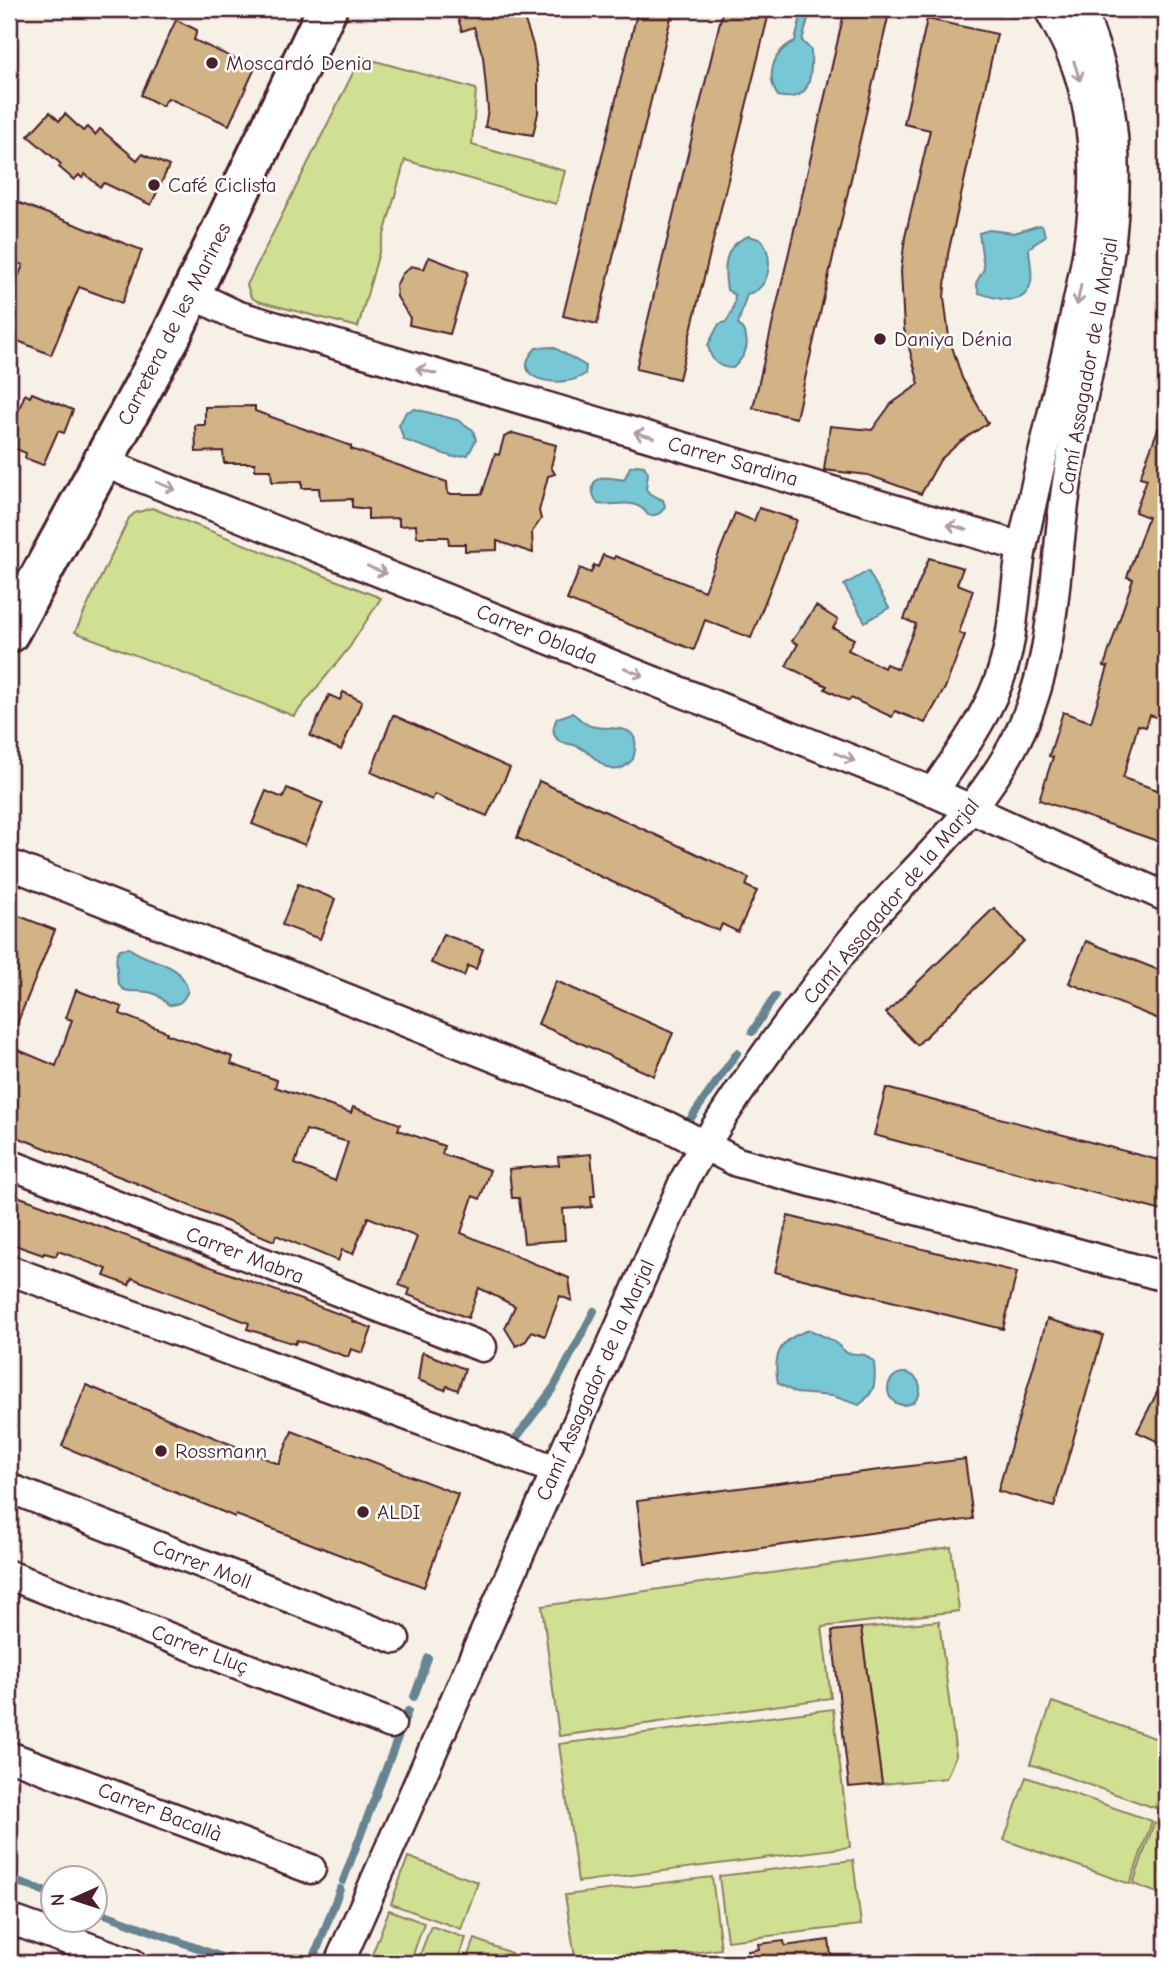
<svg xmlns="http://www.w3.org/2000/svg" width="1175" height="1972" font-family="'Comic Neue',sans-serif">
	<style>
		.green { fill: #d0e093; stroke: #8d805f; stroke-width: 2 }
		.water { fill: #78c7d5; stroke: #668491; stroke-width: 2 }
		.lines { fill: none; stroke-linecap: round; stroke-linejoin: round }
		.stream { stroke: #668491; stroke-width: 8 }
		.building { fill: #d2b385; stroke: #4a1f2b; stroke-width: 2; fill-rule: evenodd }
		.street-casing { stroke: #4a1f2b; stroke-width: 33 }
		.secondary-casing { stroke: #4a1f2b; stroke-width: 44 }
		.street { stroke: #fff; stroke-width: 28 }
		.secondary { stroke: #fff; stroke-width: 38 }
		.oneway { stroke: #ae9aa0 }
		.poi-dot { fill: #4a1f2b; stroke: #fff; stroke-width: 2.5 }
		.labels { text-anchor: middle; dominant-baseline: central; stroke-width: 5; stroke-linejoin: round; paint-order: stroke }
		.poi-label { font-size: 21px; fill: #4a1f2b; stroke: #fff; text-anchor: start }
		.street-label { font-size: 21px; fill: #4a1f2b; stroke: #fff }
	</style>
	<rect width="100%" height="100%" fill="#f6f0e7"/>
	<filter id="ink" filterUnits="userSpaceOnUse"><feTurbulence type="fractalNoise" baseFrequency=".0143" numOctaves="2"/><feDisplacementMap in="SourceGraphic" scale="14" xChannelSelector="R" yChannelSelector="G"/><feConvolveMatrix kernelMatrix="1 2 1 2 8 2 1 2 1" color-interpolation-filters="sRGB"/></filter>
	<g filter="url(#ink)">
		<g class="green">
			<path d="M 361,57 L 476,89 L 472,145 L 565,171 L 556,204 L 405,160 L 358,327 L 257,301 L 251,297 L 247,285 Z"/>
			<path d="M 152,508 L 381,598 L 349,648 L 294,716 L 75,632 L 129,518 L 135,513 Z"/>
			<path d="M 951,1547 L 959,1611 L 822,1627 L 831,1698 L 559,1736 L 542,1606 Z"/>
			<path d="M 939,1621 L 956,1755 L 946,1778 L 882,1784 L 861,1628 Z"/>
			<path d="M 1052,1702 L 1166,1742 L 1166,1777 L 1155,1808 L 1030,1764 Z"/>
			<path d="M 833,1709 L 850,1847 L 578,1882 L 559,1744 Z"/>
			<path d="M 1026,1777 L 1152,1821 L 1130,1884 L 1004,1840 Z"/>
			<path d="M 1154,1823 L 1166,1827 L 1166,1896 L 1133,1884 Z"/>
			<path d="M 408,1857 L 478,1882 L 461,1929 L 391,1904 Z"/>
			<path d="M 853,1860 L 861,1925 L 727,1941 L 719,1876 Z"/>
			<path d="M 712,1877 L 721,1949 L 622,1963 L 576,1963 L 565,1895 Z"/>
			<path d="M 389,1910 L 424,1923 L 410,1963 L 369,1963 Z"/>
			<path d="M 431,1926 L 466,1938 L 457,1963 L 417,1963 Z"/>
			<path d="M 475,1939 L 511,1953 L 507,1963 L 466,1963 Z"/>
		</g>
		<g class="water">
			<path d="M 799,9 L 818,9 L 809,15 L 802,41 L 811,50 C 812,74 812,104 778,96 C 765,76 773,51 795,41 L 802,12 Z"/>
			<path d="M 1040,225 L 1043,227 L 1045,236 L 1029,248 C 1029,259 1033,271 1031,282 C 1025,309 997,299 979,293 L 976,283 L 984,269 L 979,233 L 989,230 L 1014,233 Z"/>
			<path d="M 749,236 L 762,240 C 774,258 771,289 747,294 L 738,324 C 753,339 747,355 733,368 C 717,368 711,360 708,345 L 719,324 L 726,322 C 732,314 735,305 735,295 L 727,290 C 723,266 724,245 749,236 Z"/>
			<path d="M 553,347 L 586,366 L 585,374 C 564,390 504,381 536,348 Z"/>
			<path d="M 415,409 L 457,420 L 473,430 L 476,440 L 468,455 L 453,457 L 404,440 L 399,425 L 406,412 Z"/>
			<path d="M 636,465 L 644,466 L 648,473 L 646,489 L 650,494 L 663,500 L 665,506 C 661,514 657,516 648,515 C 635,496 617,507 598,504 C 593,497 588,483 600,478 C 606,476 617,479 624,480 L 630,467 Z"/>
			<path d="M 868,571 L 889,608 L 865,622 L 844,585 Z"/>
			<path d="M 572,713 C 579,717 583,724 591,726 C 611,732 645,719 633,759 C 609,786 598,754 577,746 C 571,743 562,745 557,739 C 551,732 554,725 557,718 Z"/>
			<path d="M 129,948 C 149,964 181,960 188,991 C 183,1001 180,1005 169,1005 C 165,1002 160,996 155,994 C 137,986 117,1002 117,971 C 117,961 114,957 120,949 Z"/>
			<path d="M 810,1330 L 832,1340 L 847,1353 L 865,1355 L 874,1362 C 876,1382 876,1392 859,1405 L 833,1396 L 796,1393 L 778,1383 C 772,1354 781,1338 810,1330 Z"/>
			<circle cx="904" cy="1389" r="16"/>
		</g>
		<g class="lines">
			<g class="stream">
				<path d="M 752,1032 L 775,996"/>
				<path d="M 691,1118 L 737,1053"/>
				<path d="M 517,1437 L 554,1387 L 594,1311"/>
				<path d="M 414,1697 L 428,1658"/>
				<path d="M 9,1879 L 52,1894"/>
				<path d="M 343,1881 L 408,1711"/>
				<path d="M 94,1910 L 238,1963"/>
				<path d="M 312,1963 L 340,1889"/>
			</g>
		</g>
		<g class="building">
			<path d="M 455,9 L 521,9 L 533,45 L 538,78 L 538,113 L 533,135 L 485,127 L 488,109 L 483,57 L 474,27 L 462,31 Z"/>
			<path d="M 638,9 L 673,9 L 597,324 L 563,316 Z"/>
			<path d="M 723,9 L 770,9 L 679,379 L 636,369 Z"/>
			<path d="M 845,9 L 890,9 L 796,418 L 753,408 Z"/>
			<path d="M 927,19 L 997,34 L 948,254 L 944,297 L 949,337 L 962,378 L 988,423 L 960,442 L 940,460 L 921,494 L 868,475 L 824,470 L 830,426 L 872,430 L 891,404 L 919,384 L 904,329 L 901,271 L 905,237 L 930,130 L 904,124 Z"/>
			<path d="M 176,20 L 197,30 L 194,40 L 255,68 L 229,125 L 168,98 L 162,106 L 141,95 Z"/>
			<path d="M 50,112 L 59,121 L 65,114 L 83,131 L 87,127 L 95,135 L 100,129 L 137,160 L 142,154 L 169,166 L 151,205 L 104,183 L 100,187 L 85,174 L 82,178 L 79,175 L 74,180 L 59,167 L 61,164 L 28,136 Z"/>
			<path d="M 9,199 L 142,250 L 122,303 L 79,287 L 51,355 L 9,337 L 9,300 L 23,265 L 9,260 Z"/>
			<path d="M 429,257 L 468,272 L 450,334 L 409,325 L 410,318 L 397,297 L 396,286 L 402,274 L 411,266 L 424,269 Z"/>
			<path d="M 32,393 L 73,410 L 64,433 L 58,431 L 43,465 L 25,458 L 26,453 L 9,446 L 9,408 L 18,412 L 25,394 L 30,397 Z"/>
			<path d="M 255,406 L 255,411 L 351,446 L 351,449 L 447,482 L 448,494 L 482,494 L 495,454 L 499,455 L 504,437 L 513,433 L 556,445 L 551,467 L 555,474 L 548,476 L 539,511 L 541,519 L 532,532 L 533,553 L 497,541 L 497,550 L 465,551 L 465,544 L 449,544 L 448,537 L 417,537 L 416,525 L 399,526 L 399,518 L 368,519 L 368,509 L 352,507 L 352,499 L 320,500 L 319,488 L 302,488 L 302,481 L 272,482 L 271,470 L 255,470 L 255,463 L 224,463 L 223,451 L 196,452 L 195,425 L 205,425 L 205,407 Z"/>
			<path d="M 1164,413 L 1166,413 L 1166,721 L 1150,715 L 1146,727 L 1138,725 L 1123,778 L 1166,793 L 1166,844 L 1039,800 L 1053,757 L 1049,756 L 1063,712 L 1091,722 L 1108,667 L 1104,666 L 1133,579 L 1127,577 L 1148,517 L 1135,512 L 1147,479 L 1140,477 Z"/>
			<path d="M 759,508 L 797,520 L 751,638 L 705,620 L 694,650 L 567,600 L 580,568 L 591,573 L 594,565 L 598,567 L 603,555 L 614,559 L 615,556 L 704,591 L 735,513 L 754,521 Z"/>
			<path d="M 929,558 L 963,568 L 957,584 L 973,590 L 959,633 L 965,635 L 945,688 L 925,723 L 895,711 L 892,717 L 851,698 L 849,701 L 825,689 L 827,686 L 786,666 L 798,644 L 792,641 L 816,606 L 838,620 L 833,628 L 854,639 L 848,650 L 884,668 L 886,664 L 898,669 L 916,624 L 904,619 Z"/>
			<path d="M 343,692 L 362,701 L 341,750 L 310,736 L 329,695 L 340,700 Z"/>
			<path d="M 393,715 L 510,768 L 487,816 L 435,794 L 432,800 L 371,772 Z"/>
			<path d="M 539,781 L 749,878 L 746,886 L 757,891 L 738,932 L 722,924 L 719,931 L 699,922 L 517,838 Z"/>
			<path d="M 287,788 L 323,803 L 305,845 L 252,824 L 266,791 L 283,798 Z"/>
			<path d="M 298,884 L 335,899 L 320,939 L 282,925 Z"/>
			<path d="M 994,908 L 1024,941 L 917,1045 L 886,1013 Z"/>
			<path d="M 9,912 L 55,930 L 10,1041 L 9,1041 Z"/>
			<path d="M 443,934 L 483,949 L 476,969 L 468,966 L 464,976 L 431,963 Z"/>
			<path d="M 1086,941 L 1166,973 L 1166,1022 L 1069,983 Z"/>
			<path d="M 556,981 L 673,1033 L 654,1076 L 538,1024 Z"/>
			<path d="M 76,990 L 122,1007 L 120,1014 L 167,1032 L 166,1034 L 233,1057 L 231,1064 L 277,1080 L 275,1087 L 351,1113 L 353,1107 L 400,1124 L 398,1130 L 444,1146 L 442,1154 L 490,1170 L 480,1199 L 473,1196 L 461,1233 L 569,1278 L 572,1301 L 560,1296 L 545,1336 L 532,1331 L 526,1341 L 516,1346 L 505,1328 L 515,1306 L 479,1288 L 468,1318 L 408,1295 L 410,1289 L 399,1285 L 417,1237 L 368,1217 L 353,1254 L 342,1250 L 338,1261 L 276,1235 L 274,1241 L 136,1183 L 9,1134 L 9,1046 L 56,1066 L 72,1020 L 66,1018 ZM 306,1130 L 348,1142 L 335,1181 L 295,1164 Z"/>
			<path d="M 886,1088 L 1166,1162 L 1166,1212 L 874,1135 Z"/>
			<path d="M 591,1154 L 595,1196 L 591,1196 L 592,1207 L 563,1209 L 565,1240 L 524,1243 L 519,1198 L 512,1198 L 509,1169 L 559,1165 L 558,1157 Z"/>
			<path d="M 9,1193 L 353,1319 L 352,1321 L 372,1328 L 363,1353 L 351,1349 L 348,1357 L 297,1340 L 295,1344 L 247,1329 L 249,1323 L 132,1278 L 129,1285 L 104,1276 L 107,1269 L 58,1251 L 56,1256 L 44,1253 L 43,1255 L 9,1243 Z"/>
			<path d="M 788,1216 L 1017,1272 L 1003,1329 L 775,1272 Z"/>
			<path d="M 1047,1319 L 1103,1335 L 1054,1507 L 998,1491 Z"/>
			<path d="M 422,1352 L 465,1369 L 458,1390 L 447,1386 L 445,1390 L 418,1380 Z"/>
			<path d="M 1166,1375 L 1166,1445 L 1137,1432 Z"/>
			<path d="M 86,1385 L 279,1464 L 292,1431 L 458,1494 L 424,1587 L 236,1515 L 235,1517 L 62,1446 Z"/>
			<path d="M 965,1459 L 973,1519 L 645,1564 L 637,1501 Z"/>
			<path d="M 861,1628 L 882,1784 L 849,1787 L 832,1631 Z"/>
			<path d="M 829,1940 L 832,1963 L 749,1963 L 748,1951 L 759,1949 L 758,1944 L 784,1941 L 785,1946 Z"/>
		</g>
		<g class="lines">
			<g class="street-casing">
				<g id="street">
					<path d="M 192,294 L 236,315 L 1022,547"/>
					<path d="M 102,462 L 933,792 L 1166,897"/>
					<path d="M 933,792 C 957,757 983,722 998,683 C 1016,638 1013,589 1023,543 C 1037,477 1053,412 1068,347 C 1081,288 1096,226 1094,165 C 1092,134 1088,100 1078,71 C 1071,49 1059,29 1049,9"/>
					<path d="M 9,864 L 667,1126 L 737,1162 L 1166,1277"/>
					<path d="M 9,1164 L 482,1347"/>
					<path d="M 9,1270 L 556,1470"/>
					<path d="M 9,1488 L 395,1639"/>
					<path d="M 9,1575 L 391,1724"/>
					<path d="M 9,1756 L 311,1869"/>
					<path d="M 9,1919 L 132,1963"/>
					<path d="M 339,1963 L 685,1179 C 716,1123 752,1072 790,1021 C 816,987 841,951 870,919 C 917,867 969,820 1005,760 C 1057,675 1052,584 1066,489 C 1088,338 1147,190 1092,39 C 1088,29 1086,19 1081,9"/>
				</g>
			</g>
			<g class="secondary-casing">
				<path id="secondary" d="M 9,633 L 170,338 L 327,9"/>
			</g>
			<use href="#street" class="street"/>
			<use href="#secondary" class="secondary"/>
		</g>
		<defs><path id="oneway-shaft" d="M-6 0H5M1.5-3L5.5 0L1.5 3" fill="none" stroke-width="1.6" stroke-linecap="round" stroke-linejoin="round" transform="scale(1.75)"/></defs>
		<g class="oneway">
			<use href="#oneway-shaft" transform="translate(1077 71) rotate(72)"/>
			<use href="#oneway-shaft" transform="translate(1079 295) rotate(101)"/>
			<use href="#oneway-shaft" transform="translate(426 371) rotate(-164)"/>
			<use href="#oneway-shaft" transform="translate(644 435) rotate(-164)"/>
			<use href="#oneway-shaft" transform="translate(166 486) rotate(22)"/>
			<use href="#oneway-shaft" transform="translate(957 527) rotate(-164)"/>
			<use href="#oneway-shaft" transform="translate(377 570) rotate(22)"/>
			<use href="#oneway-shaft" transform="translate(634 672) rotate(22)"/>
			<use href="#oneway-shaft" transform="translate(845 757) rotate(22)"/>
		</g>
	</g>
	<g class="poi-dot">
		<circle cx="212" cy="63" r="7"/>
		<circle cx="154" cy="185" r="7"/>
		<circle cx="880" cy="339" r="7"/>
		<circle cx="161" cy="1451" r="7"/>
		<circle cx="363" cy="1512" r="7"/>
	</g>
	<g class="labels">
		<g class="poi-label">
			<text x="226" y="63">Moscardó Denia</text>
			<text x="168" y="185">Café Ciclista</text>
			<text x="894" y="339">Daniya Dénia</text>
			<text x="175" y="1451">Rossmann</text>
			<text x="377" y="1512">ALDI</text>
		</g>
		<g class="street-label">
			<text transform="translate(174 324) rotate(-63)">Carretera de les Marines</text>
			<text transform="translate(1088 366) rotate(-80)">Camí Assagador de la Marjal</text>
			<text transform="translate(733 461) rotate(16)">Carrer Sardina</text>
			<text transform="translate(537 634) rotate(22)">Carrer Oblada</text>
			<text transform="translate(891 901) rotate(-50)">Camí Assagador de la Marjal</text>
			<text transform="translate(245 1255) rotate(21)">Carrer Mabra</text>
			<text transform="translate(595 1380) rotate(-66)">Camí Assagador de la Marjal</text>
			<text transform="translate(202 1564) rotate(21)">Carrer Moll</text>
			<text transform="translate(200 1649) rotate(21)">Carrer Lluç</text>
			<text transform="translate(160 1812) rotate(21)">Carrer Bacallà</text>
		</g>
	</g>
	<rect width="1175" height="1972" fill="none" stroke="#fff" stroke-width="35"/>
	<rect x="18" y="18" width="1140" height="1937" fill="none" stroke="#4a1f2b" stroke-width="2.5" filter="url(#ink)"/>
	<g transform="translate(74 1899) rotate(267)"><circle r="33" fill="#ffffff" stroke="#b7a5aa" stroke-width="2"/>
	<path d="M0-5L12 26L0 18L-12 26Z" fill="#4a1f2b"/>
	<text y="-10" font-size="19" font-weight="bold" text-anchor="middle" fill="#4a1f2b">N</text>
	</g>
</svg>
